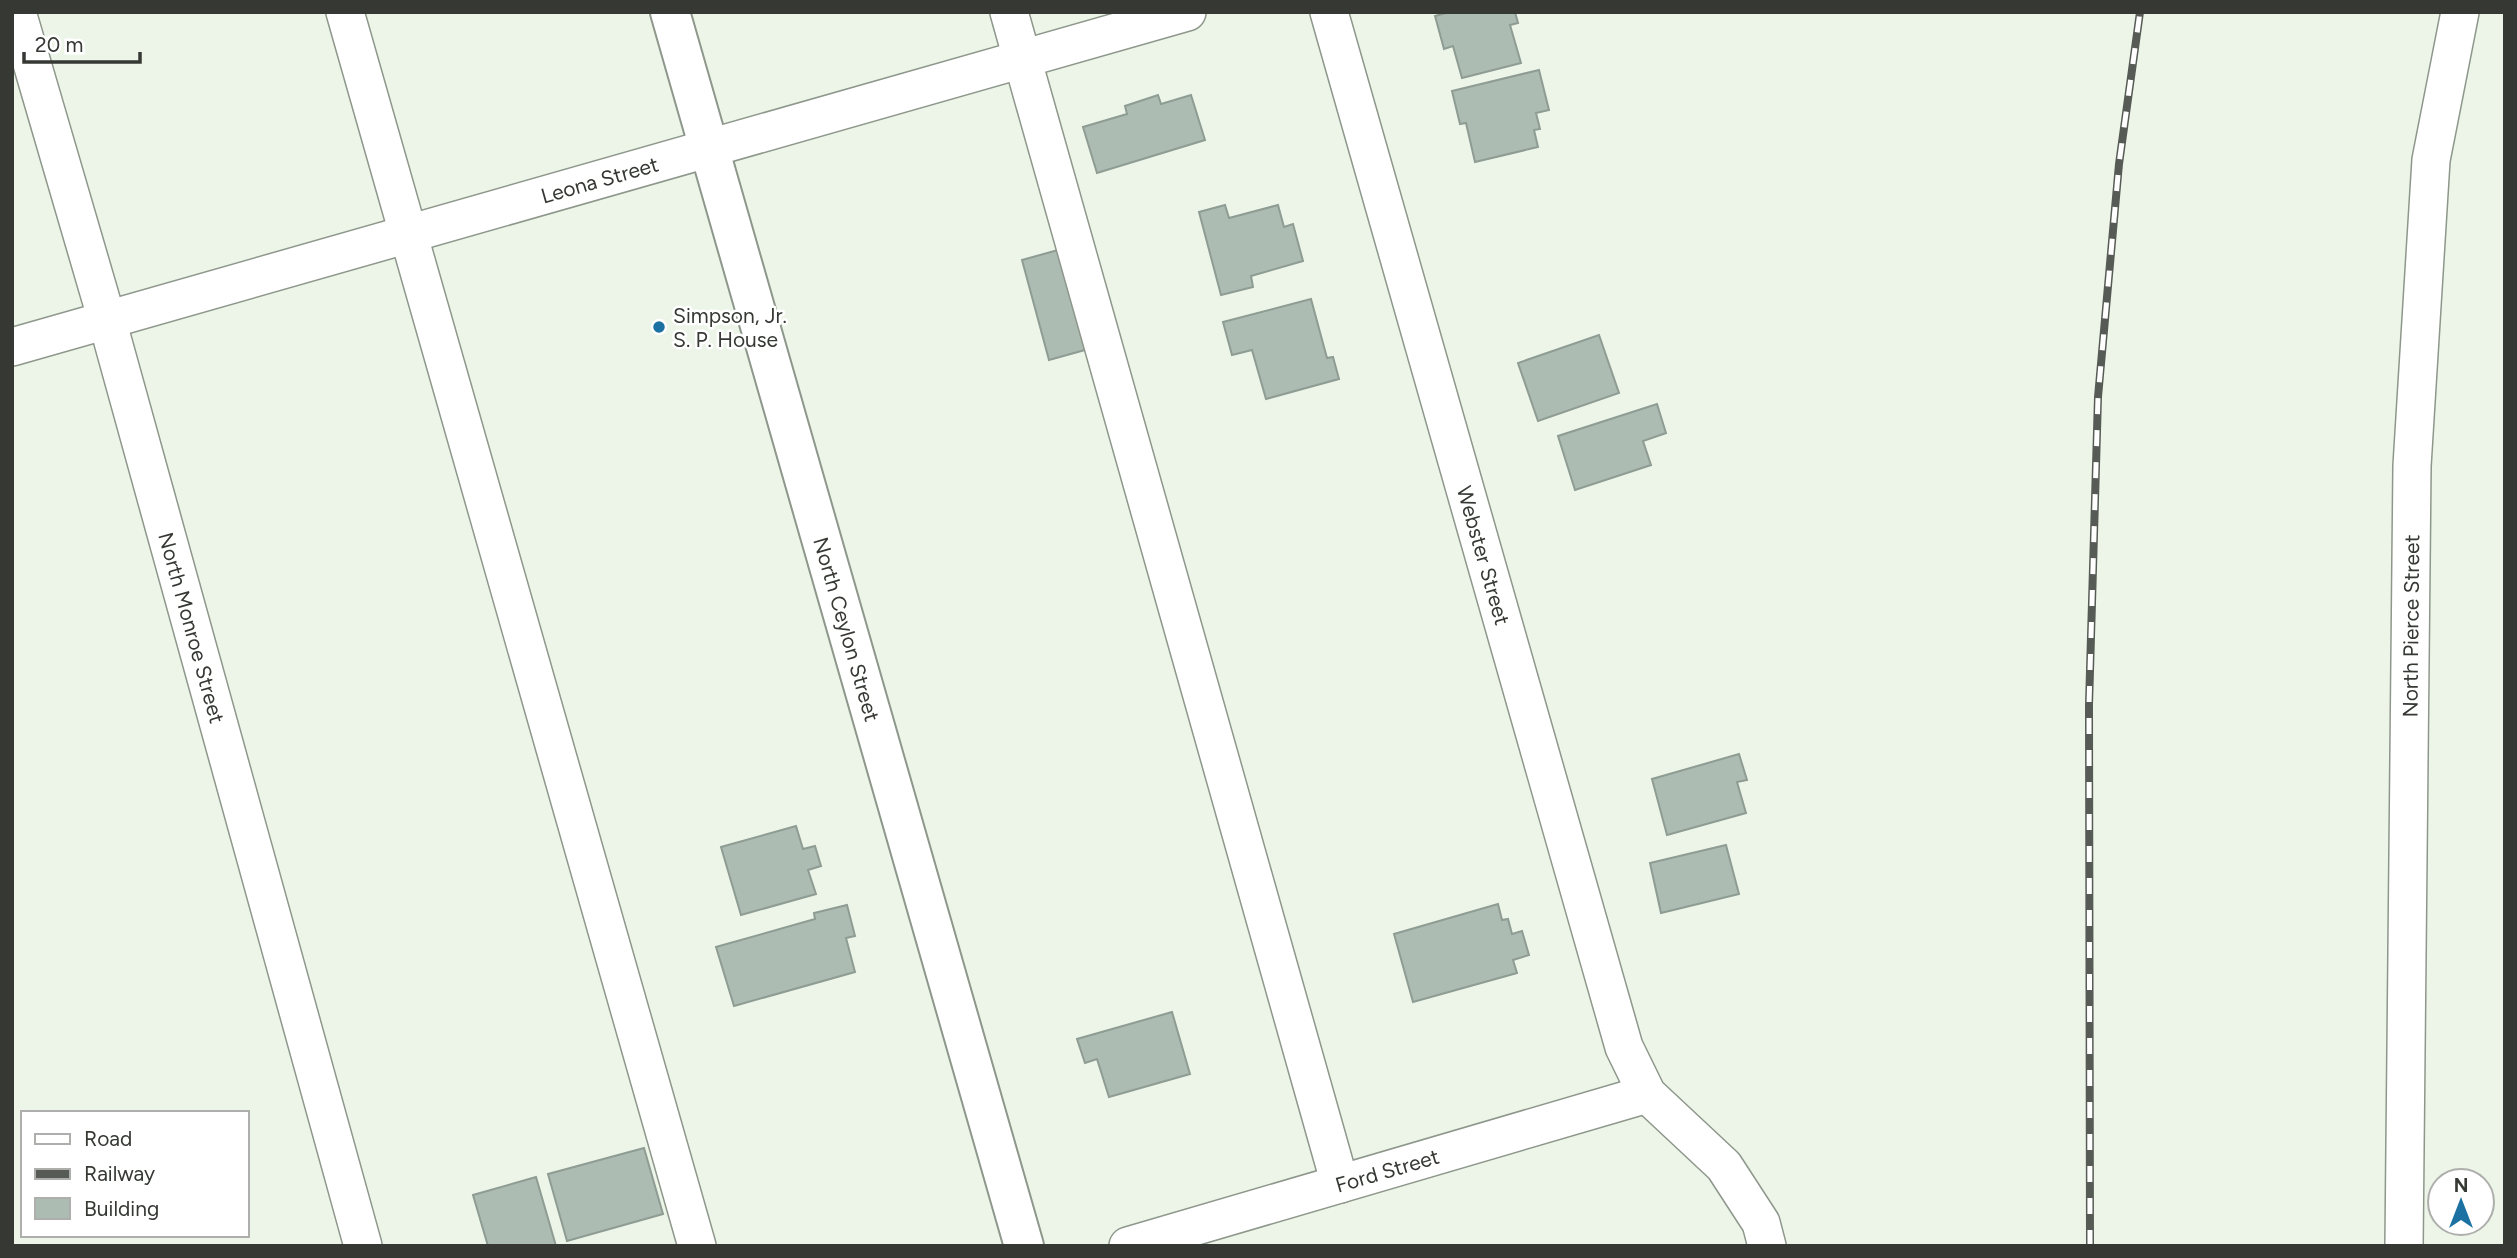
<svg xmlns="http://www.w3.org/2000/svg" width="2517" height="1258" font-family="Figtree,sans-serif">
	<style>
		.building { fill: #adbcb2; stroke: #8e9c93; stroke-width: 2 }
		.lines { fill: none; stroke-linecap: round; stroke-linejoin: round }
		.minor-casing { stroke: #8e978b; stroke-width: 40 }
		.major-casing { stroke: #8e978b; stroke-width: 42 }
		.minor { stroke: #fff; stroke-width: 37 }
		.major { stroke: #fff; stroke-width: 38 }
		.rail-casing { stroke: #575b55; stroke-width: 8 }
		.rail { stroke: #fff; stroke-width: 5; stroke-dasharray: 16; stroke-linecap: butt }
		.poi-dot { fill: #1b72a2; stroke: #fff; stroke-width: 2.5 }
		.labels { text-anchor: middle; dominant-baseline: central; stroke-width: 5; stroke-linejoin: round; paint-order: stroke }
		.street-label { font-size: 21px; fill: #353833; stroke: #fff }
		.poi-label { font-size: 21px; fill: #353833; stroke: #fff; text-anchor: start }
	</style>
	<rect width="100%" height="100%" fill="#ecf5e8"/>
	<g class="building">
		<path d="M 1450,12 L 1515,12 L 1518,23 L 1510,25 L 1521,63 L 1462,78 L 1453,46 L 1444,49 L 1435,16 Z"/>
		<path d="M 1539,70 L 1549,110 L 1536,113 L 1540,129 L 1534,130 L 1538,147 L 1475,162 L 1466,123 L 1460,124 L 1452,91 Z"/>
		<path d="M 1158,95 L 1161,104 L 1191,95 L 1205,140 L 1097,173 L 1083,127 L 1127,114 L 1125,106 Z"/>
		<path d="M 1225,205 L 1229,218 L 1278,205 L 1284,227 L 1293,224 L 1303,261 L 1251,276 L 1253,287 L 1221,295 L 1199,212 Z"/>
		<path d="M 1058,250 L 1085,350 L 1049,360 L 1022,260 Z"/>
		<path d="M 1311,299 L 1327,358 L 1333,357 L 1339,379 L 1266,399 L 1252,350 L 1232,355 L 1223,322 Z"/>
		<path d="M 1599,335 L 1619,393 L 1538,421 L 1518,363 Z"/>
		<path d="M 1657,404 L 1666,433 L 1643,441 L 1651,465 L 1575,490 L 1558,436 Z"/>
		<path d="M 1739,754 L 1747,780 L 1737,782 L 1746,813 L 1667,835 L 1652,779 Z"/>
		<path d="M 796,826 L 803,849 L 815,846 L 821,866 L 808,870 L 816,894 L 741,915 L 721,847 Z"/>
		<path d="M 1726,845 L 1739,894 L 1661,913 L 1650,863 Z"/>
		<path d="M 1498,904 L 1502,920 L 1508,919 L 1512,934 L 1522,931 L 1529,955 L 1513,960 L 1517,973 L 1413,1002 L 1394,934 Z"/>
		<path d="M 847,905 L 855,936 L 846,938 L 855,972 L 734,1006 L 716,947 L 815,919 L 814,913 Z"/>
		<path d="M 1172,1012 L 1190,1074 L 1109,1097 L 1097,1059 L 1085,1063 L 1077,1039 Z"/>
		<path d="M 644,1148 L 663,1214 L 567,1241 L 548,1174 Z"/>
		<path d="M 536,1177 L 556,1246 L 488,1246 L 473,1195 Z"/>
	</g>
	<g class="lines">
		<g class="minor-casing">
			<g id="minor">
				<path id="s1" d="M 17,12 L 107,320 L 363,1246"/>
				<path d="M 345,12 L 697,1246"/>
				<path d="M 1009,12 L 1340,1184"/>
				<path id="s2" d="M 1329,12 L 1624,1047 L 1647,1094 L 1724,1166 L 1761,1223 L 1767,1246"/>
				<path id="s3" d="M 12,347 L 1187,12"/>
				<path id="s4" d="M 1128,1246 L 1647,1094"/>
				<path id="s5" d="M 2404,1246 L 2412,466 L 2431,160 L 2460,12"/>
			</g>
		</g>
		<g class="major-casing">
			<g id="major">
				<path id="s6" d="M 670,12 L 1024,1246"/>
			</g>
		</g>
		<use href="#minor" class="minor"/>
		<use href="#major" class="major"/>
		<g class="rail-casing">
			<path id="rail" d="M 2090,1246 L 2089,705 L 2098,397 L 2119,164 L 2140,12"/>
		</g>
		<use href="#rail" class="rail"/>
	</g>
	<circle class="poi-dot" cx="659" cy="327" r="7"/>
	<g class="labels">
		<g class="street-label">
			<text stroke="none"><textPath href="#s3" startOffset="611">Leona Street</textPath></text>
			<text stroke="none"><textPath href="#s2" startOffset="565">Webster Street</textPath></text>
			<text stroke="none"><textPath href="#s5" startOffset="620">North Pierce Street</textPath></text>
			<text stroke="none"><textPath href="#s1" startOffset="640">North Monroe Street</textPath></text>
			<text stroke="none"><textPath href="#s6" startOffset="642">North Ceylon Street</textPath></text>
			<text stroke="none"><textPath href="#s4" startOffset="270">Ford Street</textPath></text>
		</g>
		<g class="poi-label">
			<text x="673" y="315">Simpson, Jr.<tspan x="673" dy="24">S. P. House</tspan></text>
		</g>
	</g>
	<rect width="2517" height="1258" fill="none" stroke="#353833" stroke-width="28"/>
	<rect x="21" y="1111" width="228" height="126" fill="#ffffff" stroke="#aeafad" stroke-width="2"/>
	<rect x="35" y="1134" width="35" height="10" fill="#ffffff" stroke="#aeafad" stroke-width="2"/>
	<text x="84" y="1146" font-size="21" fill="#353833">Road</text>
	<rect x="35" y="1169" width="35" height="10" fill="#575b55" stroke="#aeafad" stroke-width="2"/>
	<text x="84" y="1181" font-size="21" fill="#353833">Railway</text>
	<rect x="35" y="1198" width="35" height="21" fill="#adbcb2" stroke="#aeafad" stroke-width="2"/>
	<text x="84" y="1216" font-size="21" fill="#353833">Building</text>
	<g transform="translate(2461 1202)"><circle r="33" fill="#ffffff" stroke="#aeafad" stroke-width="2"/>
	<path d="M0-5L12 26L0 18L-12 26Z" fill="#1b72a2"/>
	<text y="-10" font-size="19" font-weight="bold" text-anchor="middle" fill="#353833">N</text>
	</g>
	<path d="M24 52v10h116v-10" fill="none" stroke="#353833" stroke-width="3.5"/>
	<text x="35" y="52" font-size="21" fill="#353833" stroke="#ffffff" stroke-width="5" paint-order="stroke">20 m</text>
</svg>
